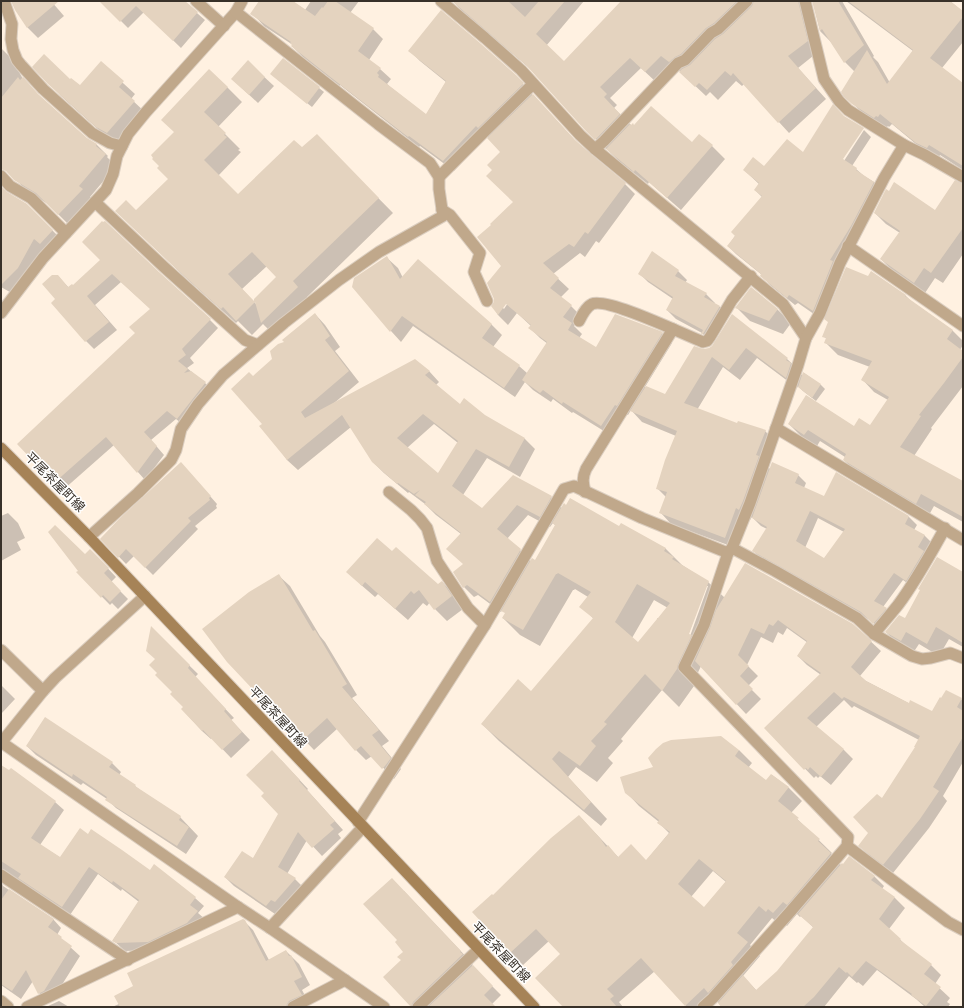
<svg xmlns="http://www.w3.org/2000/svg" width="964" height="1008" font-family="'Public Sans','Noto Sans JP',sans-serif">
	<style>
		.shadow { fill: #0003; fill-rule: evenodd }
		.building { fill: #e4d3bf; fill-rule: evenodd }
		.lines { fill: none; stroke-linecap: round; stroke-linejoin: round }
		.service-casing { stroke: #dbcec0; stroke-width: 13 }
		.minor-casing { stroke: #dbcec0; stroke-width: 13 }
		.secondary-casing { stroke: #dbcec0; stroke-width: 13 }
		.service { stroke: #c0a88b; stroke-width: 11 }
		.minor { stroke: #c0a88b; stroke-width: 11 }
		.secondary { stroke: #a68357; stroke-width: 11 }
		.labels { text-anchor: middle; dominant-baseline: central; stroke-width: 3; stroke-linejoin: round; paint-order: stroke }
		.street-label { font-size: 13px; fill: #383129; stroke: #fff }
	</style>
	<rect width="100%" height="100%" fill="#fff1e1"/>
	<g class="shadow">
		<path d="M 12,1 L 51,1 L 64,16 L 38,38 L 28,28 L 16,10 Z"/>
		<path d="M 101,1 L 183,1 L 205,20 L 181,48 L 144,12 L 128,28 Z"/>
		<path d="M 265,1 L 292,1 L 305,10 L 311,1 L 359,1 L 350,13 L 373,29 L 383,39 L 369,60 L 380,69 L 391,79 L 387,84 L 389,86 L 426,115 L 446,82 L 420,61 L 410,51 L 515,76 L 581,147 L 625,184 L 635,194 L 599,243 L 596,241 L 585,257 L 580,253 L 553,274 L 569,289 L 560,298 L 571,306 L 581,316 L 574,326 L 582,334 L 579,338 L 596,349 L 662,333 L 672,343 L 645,387 L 665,395 L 700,349 L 709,349 L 713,346 L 732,316 L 787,359 L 798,369 L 797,371 L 803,376 L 804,373 L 821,385 L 825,389 L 816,401 L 803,391 L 798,386 L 797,388 L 757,358 L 740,380 L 723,367 L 697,410 L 737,424 L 765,431 L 776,442 L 767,465 L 770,469 L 798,475 L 806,483 L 804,488 L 824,497 L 837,474 L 909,517 L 917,525 L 914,530 L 924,535 L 932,543 L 914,588 L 903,580 L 883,607 L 886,609 L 894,616 L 882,631 L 870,620 L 761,559 L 754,551 L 767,529 L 761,526 L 752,517 L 750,520 L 747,518 L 736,548 L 671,524 L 661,513 L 666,497 L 657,488 L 676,436 L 642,422 L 631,410 L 628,415 L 625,414 L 612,436 L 573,412 L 572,413 L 553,399 L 551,402 L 533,390 L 525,382 L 515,397 L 413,326 L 401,342 L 391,331 L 353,287 L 387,258 L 398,268 L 403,278 L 491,324 L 502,335 L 493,347 L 519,366 L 527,373 L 548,344 L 540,338 L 530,328 L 531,326 L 517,313 L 508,325 L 498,315 L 493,306 L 495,302 L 503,266 L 492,225 L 514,202 L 493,170 L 501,152 L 487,136 L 454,171 L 420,146 L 419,147 L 340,85 L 340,86 L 303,57 L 292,46 L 293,45 L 264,26 L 254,15 ZM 510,300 L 504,309 L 502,307 ZM 818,518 L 844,532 L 824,559 L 805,548 Z"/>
		<path d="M 453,1 L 584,1 L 546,46 L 564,62 L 622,1 L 798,1 L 808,12 L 818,52 L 798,68 L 826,99 L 789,133 L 744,84 L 742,86 L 736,81 L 718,100 L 710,92 L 706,96 L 673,65 L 656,82 L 641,68 L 610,98 L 617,105 L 614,108 L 632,126 L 692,143 L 712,146 L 725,159 L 681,210 L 649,182 L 648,184 L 620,162 L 607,149 L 606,149 L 586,129 L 533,71 L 461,10 Z"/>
		<path d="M 813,1 L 842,1 L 874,56 L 873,57 L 878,62 L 890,83 L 913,51 L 846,1 L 950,1 L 963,12 L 963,42 L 942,68 L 963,84 L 963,170 L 940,155 L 938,159 L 928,154 L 892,124 L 889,127 L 888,126 L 886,128 L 865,115 L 845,96 L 855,72 L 845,62 L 831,42 L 820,31 Z"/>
		<path d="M 1,48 L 11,58 L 23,79 L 43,100 L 87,139 L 97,145 L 108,156 L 107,157 L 116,166 L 90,197 L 93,201 L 70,226 L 48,204 L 27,191 L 1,164 Z"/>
		<path d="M 283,59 L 324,92 L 312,107 L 276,78 Z"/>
		<path d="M 248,62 L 274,86 L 258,103 L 232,79 Z"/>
		<path d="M 101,63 L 135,94 L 131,99 L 146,113 L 119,144 L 109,139 L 61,96 L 49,83 L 70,80 L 80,87 Z"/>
		<path d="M 227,87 L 242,102 L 218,127 L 240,149 L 238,150 L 241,152 L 218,176 L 238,196 L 302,149 L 331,150 L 393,213 L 307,297 L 312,302 L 276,337 L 263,324 L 252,335 L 238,321 L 236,323 L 185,277 L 131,225 L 136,212 L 170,179 L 161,166 L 154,159 ZM 267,266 L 277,277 L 256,304 L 242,289 Z"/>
		<path d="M 844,117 L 863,129 L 861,129 L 840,163 L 842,164 L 864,130 L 871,137 L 852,166 L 856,169 L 864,176 L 874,182 L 882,190 L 839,268 L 821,319 L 798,303 L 795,305 L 769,284 L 762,275 L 736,254 L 728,246 L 762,197 L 755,190 L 759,184 L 744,170 L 764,168 L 803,154 Z"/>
		<path d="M 963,185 L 963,254 L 943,283 L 935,278 L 925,293 L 892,270 L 881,259 L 900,233 L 886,224 L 875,213 L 935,211 Z"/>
		<path d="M 1,188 L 7,193 L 26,204 L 65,243 L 53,256 L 47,250 L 15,295 L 1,287 Z"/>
		<path d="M 102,261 L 210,320 L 218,328 L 190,358 L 194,363 L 187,368 L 205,383 L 213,391 L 186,427 L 176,419 L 151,440 L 164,455 L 145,480 L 114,445 L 63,490 L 55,482 L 136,333 L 151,309 L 121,282 L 95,305 L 117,330 L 94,349 L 86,341 L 57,299 L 58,276 L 69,288 L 73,286 Z"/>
		<path d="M 678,271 L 687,280 L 685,283 L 706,294 L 715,303 L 714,304 L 720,307 L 729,315 L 711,342 L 702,333 L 676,319 L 667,310 L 673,299 L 648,282 L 640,274 Z"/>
		<path d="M 751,288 L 778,310 L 791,323 L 783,334 L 750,321 L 737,308 Z"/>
		<path d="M 905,295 L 911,301 L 952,330 L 963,341 L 963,345 L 960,350 L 963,352 L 963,386 L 931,428 L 932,429 L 914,456 L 963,482 L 963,522 L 934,506 L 929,515 L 856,472 L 844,460 L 845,457 L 820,441 L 817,446 L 801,436 L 789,424 L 854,428 L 871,426 L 888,400 L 874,392 L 862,379 L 870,367 L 838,355 L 825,342 L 827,339 L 823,336 Z"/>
		<path d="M 315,314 L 325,325 L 340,347 L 335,351 L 359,382 L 333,404 L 429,371 L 439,382 L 436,385 L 460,405 L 484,416 L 525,439 L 535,449 L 520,477 L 487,458 L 463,495 L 482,510 L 551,497 L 562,508 L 619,528 L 665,548 L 682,565 L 708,582 L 725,598 L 852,624 L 881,651 L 860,676 L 866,681 L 910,704 L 932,712 L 961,699 L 963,701 L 963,762 L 943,796 L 947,801 L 929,828 L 893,873 L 869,855 L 860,846 L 870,833 L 882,799 L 916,748 L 919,740 L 854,706 L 852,708 L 844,700 L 816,727 L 844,750 L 853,759 L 831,785 L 820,776 L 818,778 L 816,776 L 814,778 L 766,728 L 821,675 L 807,665 L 798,656 L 808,643 L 787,628 L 783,635 L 778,632 L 773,643 L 761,637 L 747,665 L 758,676 L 748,686 L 761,699 L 746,714 L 701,666 L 694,681 L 694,686 L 679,707 L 662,690 L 621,739 L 623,741 L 608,758 L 613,763 L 597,782 L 576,767 L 568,777 L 607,819 L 601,826 L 499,741 L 482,724 L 531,693 L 594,619 L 581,606 L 588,597 L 575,589 L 574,590 L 573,590 L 540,646 L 520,635 L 503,618 L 506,613 L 502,610 L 501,612 L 478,595 L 474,597 L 464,587 L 464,565 L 461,534 L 436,515 L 425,504 L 409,492 L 408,493 L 384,473 L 373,462 L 351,427 L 298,470 L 287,460 L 263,424 L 253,378 L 273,359 L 286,342 ZM 434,424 L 458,443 L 438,474 L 407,448 ZM 528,515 L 550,527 L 553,523 L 556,526 L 535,562 L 531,561 L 520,550 L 507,539 ZM 706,586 L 708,586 L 689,639 L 687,638 ZM 654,600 L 668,608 L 638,643 L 632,638 Z"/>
		<path d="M 188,471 L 217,504 L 216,506 L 217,508 L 195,526 L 198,529 L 153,575 L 134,556 L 126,564 L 102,539 Z"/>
		<path d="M 8,513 L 18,523 L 25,538 L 17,542 L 21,550 L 1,561 L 1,516 Z"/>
		<path d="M 392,552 L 438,585 L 442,582 L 454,594 L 463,609 L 447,621 L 435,609 L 430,602 L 427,606 L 423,603 L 408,620 L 378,594 L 375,597 L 360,584 Z"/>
		<path d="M 85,555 L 98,558 L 116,577 L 111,582 L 128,599 L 118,609 L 112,603 L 110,605 L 78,572 L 79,571 Z"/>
		<path d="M 963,573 L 963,647 L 949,639 L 939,656 L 919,644 L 913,653 L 898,644 L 886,632 L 905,619 Z"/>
		<path d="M 279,576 L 290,586 L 320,636 L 325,642 L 357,695 L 352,698 L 389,741 L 382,746 L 401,769 L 394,779 L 372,756 L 366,760 L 356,750 L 338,728 L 314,750 L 274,708 L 273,709 L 262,699 Z"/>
		<path d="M 151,628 L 198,674 L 195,677 L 234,718 L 231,720 L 250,740 L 231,758 L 212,738 L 211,739 L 202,731 L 182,709 L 184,707 L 173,692 L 158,673 Z"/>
		<path d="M 1,685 L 15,699 L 1,714 Z"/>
		<path d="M 46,719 L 112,763 L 121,772 L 119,775 L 135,786 L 140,790 L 180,817 L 198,836 L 186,854 L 116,808 L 107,799 L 83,783 L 81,785 L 36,755 L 27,746 Z"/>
		<path d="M 739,750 L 752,763 L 748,768 L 766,782 L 772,775 L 789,788 L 802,801 L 791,813 L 832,853 L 831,854 L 841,865 L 874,876 L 884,886 L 882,889 L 895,898 L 905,908 L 889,929 L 911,950 L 931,965 L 941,975 L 935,984 L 950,998 L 947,1002 L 950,1004 L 948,1007 L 925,1007 L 916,999 L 877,970 L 863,986 L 858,982 L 857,983 L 849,976 L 824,1007 L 722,1007 L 717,1001 L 711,1007 L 687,1007 L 655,971 L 619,1002 L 623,1007 L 564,1007 L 562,954 L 549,941 L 523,965 L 510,952 L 493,896 L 579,816 L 619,858 L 646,861 L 669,833 L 659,823 L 659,822 L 639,806 L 626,792 ZM 713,871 L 726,882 L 704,908 L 691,897 ZM 797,914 L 800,917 L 801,916 L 814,928 L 778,972 L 757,991 L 743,976 L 760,956 L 750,945 L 772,918 L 779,924 L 782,921 L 787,926 Z"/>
		<path d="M 281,760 L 308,789 L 307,790 L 343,830 L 338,834 L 341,838 L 322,856 L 307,840 L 287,874 L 295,879 L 304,888 L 284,910 L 280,908 L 275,914 L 234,886 L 225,877 L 253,859 L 279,814 L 265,794 Z"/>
		<path d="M 1,766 L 55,802 L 64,810 L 40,845 L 61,858 L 150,872 L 195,898 L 204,906 L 198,913 L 206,920 L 157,950 L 125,951 L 113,940 L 139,902 L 122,889 L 121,891 L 98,874 L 70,915 L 4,879 L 2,883 L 3,886 L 53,919 L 61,928 L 57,935 L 80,956 L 53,999 L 48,1002 L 39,993 L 33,981 L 21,999 L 1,985 Z"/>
		<path d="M 404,891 L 473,964 L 472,965 L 474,968 L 501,995 L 492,1004 L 495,1007 L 412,1007 L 384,977 L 402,960 L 405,952 L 398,940 Z"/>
		<path d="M 244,921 L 253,930 L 269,960 L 286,951 L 299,964 L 310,985 L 302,990 L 309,1003 L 303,1007 L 112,1007 L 119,1004 L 134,986 Z"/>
		<path d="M 59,1001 L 69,1007 L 46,1007 Z"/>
	</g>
	<g class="building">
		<path d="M 11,1 L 59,1 L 27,28 L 15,10 Z"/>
		<path d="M 99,1 L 185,1 L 198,12 L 173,41 L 136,6 L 120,22 Z"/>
		<path d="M 259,1 L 293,1 L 315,16 L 322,7 L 323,8 L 328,1 L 335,1 L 374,28 L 358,51 L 381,68 L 377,73 L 379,75 L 378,77 L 426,114 L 446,81 L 408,51 L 441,10 L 480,43 L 516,75 L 524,83 L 478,128 L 476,126 L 443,161 L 409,136 L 408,137 L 329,76 L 291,46 L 292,45 L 290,43 L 291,42 L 250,14 Z"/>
		<path d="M 452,1 L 508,1 L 525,17 L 539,1 L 565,1 L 536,34 L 564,61 L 621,1 L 737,1 L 714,23 L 706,28 L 681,54 L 675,57 L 669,62 L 661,56 L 645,72 L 630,58 L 600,87 L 607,94 L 604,97 L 620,114 L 595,140 L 585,130 L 526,65 Z"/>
		<path d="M 754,1 L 798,1 L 808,41 L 788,56 L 816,88 L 778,123 L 733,73 L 731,76 L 725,71 L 707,90 L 699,83 L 695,87 L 679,72 L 682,69 L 690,65 L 715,39 L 723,34 L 752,6 Z"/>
		<path d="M 812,1 L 838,1 L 864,45 L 844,63 L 822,29 L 820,31 Z"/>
		<path d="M 848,1 L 950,1 L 963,11 L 963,17 L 930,58 L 963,83 L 963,166 L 929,145 L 927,148 L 916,143 L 880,114 L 878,117 L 876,116 L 874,118 L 852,104 L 844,97 L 841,92 L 867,50 L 887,84 L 913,50 Z"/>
		<path d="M 44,54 L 70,79 L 71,78 L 80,85 L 101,61 L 124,81 L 119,87 L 135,101 L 107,133 L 96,127 L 48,84 L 32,67 Z"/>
		<path d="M 283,58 L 320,87 L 307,104 L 270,74 Z"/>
		<path d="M 248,60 L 265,77 L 249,95 L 231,79 Z"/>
		<path d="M 209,69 L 228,87 L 204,112 L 226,133 L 224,135 L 227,137 L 204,160 L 238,194 L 294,140 L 302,147 L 317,134 L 379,198 L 293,281 L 298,287 L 261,323 L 255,302 L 236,321 L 223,307 L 221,309 L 169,262 L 115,211 L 126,200 L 136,210 L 168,179 L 157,168 L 159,166 L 152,159 L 153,158 L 151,155 L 174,132 L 161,120 ZM 252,252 L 276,277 L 254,299 L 254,301 L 228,274 Z"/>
		<path d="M 18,77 L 20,80 L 23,77 L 38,94 L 87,138 L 97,144 L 96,146 L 106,154 L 79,186 L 83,189 L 58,215 L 36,193 L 14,180 L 6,171 L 1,169 L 1,98 Z"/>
		<path d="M 533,94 L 575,140 L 591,154 L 626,183 L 588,234 L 585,232 L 574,247 L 569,244 L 543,263 L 559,278 L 550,288 L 572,305 L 563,317 L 572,323 L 568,330 L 596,347 L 615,314 L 663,332 L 617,406 L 615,405 L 601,426 L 563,402 L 562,404 L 543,390 L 540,393 L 522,380 L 547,342 L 528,328 L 531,325 L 506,304 L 498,315 L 491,306 L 494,302 L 494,299 L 487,283 L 501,266 L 477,237 L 491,225 L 490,224 L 513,202 L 486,176 L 492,170 L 487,165 L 500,152 L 487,138 Z"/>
		<path d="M 833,104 L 844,116 L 864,128 L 843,159 L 857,168 L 856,170 L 874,182 L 851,226 L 830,260 L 833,261 L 813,311 L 789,295 L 787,298 L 760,276 L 761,274 L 727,246 L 735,236 L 731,232 L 762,196 L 754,190 L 759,183 L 743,170 L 753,157 L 764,166 L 787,139 L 803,152 Z"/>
		<path d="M 651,106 L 692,142 L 699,134 L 713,145 L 667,198 L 635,170 L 634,172 L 606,149 L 630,124 L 631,125 L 633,123 L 634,125 Z"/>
		<path d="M 955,180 L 963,184 L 963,228 L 931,273 L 924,268 L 914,283 L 880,259 L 900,231 L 874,213 L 886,189 L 889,191 L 894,182 L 935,210 Z"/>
		<path d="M 1,186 L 7,192 L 27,204 L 53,230 L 40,244 L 34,239 L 18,268 L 1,285 Z"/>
		<path d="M 102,221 L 103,222 L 105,221 L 159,272 L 211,319 L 182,349 L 186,355 L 178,361 L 188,369 L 184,373 L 191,371 L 206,382 L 177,419 L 167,411 L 144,432 L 157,446 L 137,473 L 106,437 L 54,483 L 17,444 L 135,333 L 129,327 L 150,309 L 112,274 L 87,296 L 109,322 L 85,342 L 51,303 L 55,299 L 42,284 L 52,275 L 58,275 L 68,287 L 72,284 L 73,285 L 100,260 L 82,242 Z"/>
		<path d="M 652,251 L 679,270 L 675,276 L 707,293 L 704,297 L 720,306 L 703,334 L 701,334 L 703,330 L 666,310 L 673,297 L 638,274 Z"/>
		<path d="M 387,256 L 400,279 L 418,259 L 492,324 L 482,338 L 520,365 L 504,388 L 402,316 L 390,332 L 352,287 L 354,278 Z"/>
		<path d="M 846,267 L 868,276 L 871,271 L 906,295 L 905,296 L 953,330 L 947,339 L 963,351 L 963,357 L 944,383 L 919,415 L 921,416 L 900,447 L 963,481 L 963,517 L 921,494 L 916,504 L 843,460 L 846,454 L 808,430 L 804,435 L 788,424 L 806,395 L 854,426 L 859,418 L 870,425 L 889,397 L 861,380 L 872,361 L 824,343 L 826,338 L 822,337 L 828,322 L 824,319 Z"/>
		<path d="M 751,287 L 778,309 L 769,321 L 735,308 Z"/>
		<path d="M 315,313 L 330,336 L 325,340 L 349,371 L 301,412 L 305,418 L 415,359 L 430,371 L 425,375 L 460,404 L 464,398 L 485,415 L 525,438 L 509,467 L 476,449 L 452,486 L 482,508 L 513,475 L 552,496 L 540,517 L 517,505 L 497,529 L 521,549 L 490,602 L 467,585 L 463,588 L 453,572 L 463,564 L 446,549 L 461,533 L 424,504 L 426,502 L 415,495 L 420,490 L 414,494 L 398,483 L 397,484 L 372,462 L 342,415 L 287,460 L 259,426 L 262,424 L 231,389 L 249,372 L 253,376 L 272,359 L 270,351 L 278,344 L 284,342 L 282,340 ZM 423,414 L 458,441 L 438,473 L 397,438 Z"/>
		<path d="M 732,314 L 788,358 L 786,360 L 791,363 L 786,378 L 746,348 L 729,370 L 712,357 L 684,403 L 737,423 L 738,421 L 766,430 L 756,455 L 759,456 L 743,501 L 739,510 L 736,508 L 725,538 L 659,513 L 667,492 L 656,489 L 665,460 L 677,431 L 630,411 L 646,386 L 665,394 L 694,346 L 700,348 L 704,349 L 709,348 L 712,346 Z"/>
		<path d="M 803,372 L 821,384 L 812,398 L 798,387 Z"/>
		<path d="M 181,462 L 211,496 L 209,498 L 210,500 L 188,518 L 191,521 L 145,568 L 126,549 L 118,558 L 100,539 L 119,519 Z"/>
		<path d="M 772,462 L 799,474 L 795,483 L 824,496 L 836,472 L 909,516 L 905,524 L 925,535 L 918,547 L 924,551 L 906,581 L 894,573 L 874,601 L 887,608 L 873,624 L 861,612 L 752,551 L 767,527 L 752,518 ZM 810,511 L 845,529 L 824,558 L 796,541 Z"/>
		<path d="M 570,498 L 619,526 L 621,523 L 666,548 L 664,551 L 674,557 L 672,559 L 709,581 L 689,634 L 692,635 L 678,664 L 677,669 L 662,691 L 645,674 L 604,722 L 607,724 L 591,741 L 596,746 L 580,766 L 559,751 L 552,759 L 591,802 L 584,810 L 481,724 L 518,679 L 531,691 L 593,618 L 579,607 L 591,592 L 558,573 L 557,574 L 556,574 L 523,630 L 502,618 L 505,613 L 501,611 L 532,558 L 535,560 L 555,525 L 552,523 L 564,503 L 566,505 ZM 637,584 L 670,603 L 658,618 L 657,618 L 657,619 L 638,642 L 615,622 Z"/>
		<path d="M 55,525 L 85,554 L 90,549 L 109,568 L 104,573 L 121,591 L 110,602 L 103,595 L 101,598 L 76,572 L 78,571 L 48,532 Z"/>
		<path d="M 377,538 L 392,551 L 396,547 L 438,584 L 442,581 L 452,596 L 434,610 L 419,590 L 414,594 L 411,591 L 395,609 L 365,582 L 362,586 L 346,572 Z"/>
		<path d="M 937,557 L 963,572 L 963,643 L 936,627 L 927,644 L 906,632 L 901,641 L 885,632 L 899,615 L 905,618 L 920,590 L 918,589 Z"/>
		<path d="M 745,563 L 853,624 L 872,641 L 851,667 L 866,681 L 909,703 L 910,700 L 932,711 L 940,697 L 941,698 L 946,690 L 962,698 L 957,707 L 963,711 L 963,737 L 933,787 L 939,791 L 920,819 L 883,865 L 858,846 L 868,833 L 853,817 L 877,794 L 882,798 L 915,747 L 914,747 L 920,736 L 844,697 L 842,699 L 834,692 L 807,718 L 844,749 L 821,777 L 810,767 L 808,770 L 806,768 L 804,770 L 764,728 L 821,673 L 797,656 L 807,641 L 778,620 L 773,626 L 769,624 L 764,634 L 751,628 L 738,655 L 749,666 L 740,676 L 753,689 L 736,705 L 695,661 L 710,628 L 716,610 Z"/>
		<path d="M 279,574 L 313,631 L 315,630 L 347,684 L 342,687 L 379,730 L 372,735 L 391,758 L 385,766 L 382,769 L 361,746 L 355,751 L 327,718 L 303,740 L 263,698 L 262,699 L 227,662 L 202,629 L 249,592 Z"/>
		<path d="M 151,626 L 190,665 L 188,668 L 226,709 L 224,711 L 242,732 L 222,750 L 203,730 L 202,731 L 181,709 L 183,707 L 170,694 L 172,692 L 155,675 L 157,673 L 149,665 L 155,659 L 146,651 Z"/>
		<path d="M 45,717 L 113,762 L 109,767 L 136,785 L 135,786 L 181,816 L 179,820 L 189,827 L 177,846 L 105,800 L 107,797 L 73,774 L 72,777 L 26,746 Z"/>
		<path d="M 721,736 L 739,750 L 735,756 L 766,780 L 771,774 L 789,787 L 778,801 L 799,818 L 797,819 L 820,839 L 818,841 L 831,853 L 787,905 L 783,902 L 773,913 L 768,909 L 766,912 L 759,906 L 737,933 L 748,942 L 731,962 L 733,965 L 708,993 L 704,988 L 685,1006 L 641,958 L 607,989 L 614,996 L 610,999 L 617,1007 L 563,1007 L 535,978 L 560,954 L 536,929 L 510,953 L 472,912 L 492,894 L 493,895 L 551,838 L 579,815 L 600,838 L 606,847 L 608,845 L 618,857 L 631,844 L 646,860 L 670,832 L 657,823 L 659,820 L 625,793 L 620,777 L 653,767 L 648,758 L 656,749 L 663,743 L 671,740 ZM 699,859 L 726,881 L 704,907 L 678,884 Z"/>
		<path d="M 272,750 L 300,780 L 299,781 L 335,821 L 330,825 L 334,829 L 312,848 L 298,832 L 278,867 L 296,878 L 275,902 L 271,900 L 266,906 L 224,877 L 242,851 L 253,858 L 278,814 L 261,796 L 264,793 L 246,775 Z"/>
		<path d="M 1,765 L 9,770 L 11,768 L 56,801 L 31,838 L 60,857 L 80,828 L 88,834 L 91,829 L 122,850 L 150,870 L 154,864 L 196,897 L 190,905 L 198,911 L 187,923 L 148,942 L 116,943 L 112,941 L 139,900 L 113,881 L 112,883 L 89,867 L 62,907 L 18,878 L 21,874 L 1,861 Z"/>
		<path d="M 849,856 L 875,876 L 871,880 L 895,897 L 879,919 L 901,939 L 900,940 L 932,964 L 924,974 L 941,987 L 926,1006 L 911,995 L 912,994 L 866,961 L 852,977 L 847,972 L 846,973 L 839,967 L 814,997 L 803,1007 L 721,1007 L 718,1003 L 743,975 L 756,990 L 777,971 L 813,927 L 798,914 L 842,863 L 843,864 Z"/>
		<path d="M 392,878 L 461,951 L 460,952 L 463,954 L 413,1002 L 411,1007 L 383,977 L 401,960 L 397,957 L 403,952 L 395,942 L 397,940 L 363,904 Z"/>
		<path d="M 9,889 L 54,919 L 48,927 L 62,937 L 61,938 L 72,946 L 44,991 L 38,994 L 26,970 L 12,991 L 1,984 L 1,900 Z"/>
		<path d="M 243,919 L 245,920 L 266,961 L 286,950 L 289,956 L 291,955 L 302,977 L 294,981 L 302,995 L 289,1001 L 287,1004 L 286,1007 L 120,1007 L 114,996 L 133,986 L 127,973 Z"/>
		<path d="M 473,965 L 493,986 L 484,995 L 496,1007 L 428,1007 Z"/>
	</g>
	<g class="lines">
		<g class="service-casing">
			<g id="service">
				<path d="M 196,1 L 224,26"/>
				<path d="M 1,176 L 10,186 L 31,198 L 66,233"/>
				<path d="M 95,202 L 164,267 L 245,340 L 258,345"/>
				<path d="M 579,321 C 582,315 586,307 592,304 C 607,297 685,335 703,342 L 707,341 L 710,337 L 732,300 L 751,276"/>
				<path d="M 389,492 L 411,510 L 420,519 L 427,528 L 437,561 L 468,608 L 485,625"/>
				<path d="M 585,492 C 583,482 582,478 586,469 L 673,329"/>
			</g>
		</g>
		<g class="minor-casing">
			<g id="minor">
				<path d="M 4,1 L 12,24 L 11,39 L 13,50 L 17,60 L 21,65 L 43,89 L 92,133 L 110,143 L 122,146"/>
				<path d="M 441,1 L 485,38 L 521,70 L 580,135 L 595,149 L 783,304 L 806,338"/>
				<path d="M 805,1 L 824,79 L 839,101 L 848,110 L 904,145 L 925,155 L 963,177"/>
				<path d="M 595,149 L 604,141 L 678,63 L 685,60 L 711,33 L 718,29 L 747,1"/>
				<path d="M 439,177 L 483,133 L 533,84"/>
				<path d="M 442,210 L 450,215 L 480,253 L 474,272 L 487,301"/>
				<path d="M 848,246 L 963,326"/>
				<path d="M 1,313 L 43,258 L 106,190 L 113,174 L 117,156 L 128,134 L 146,112 L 236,12 L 242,1"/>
				<path d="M 776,428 L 963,540"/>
				<path d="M 89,537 L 138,493 L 171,460 L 176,450 L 181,429 L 198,404 L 223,375 L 284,323 L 339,280 L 379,252 L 443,216 L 439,189 L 439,177 L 430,163 L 378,124 L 236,12"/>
				<path d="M 732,548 L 775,571 L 857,618 L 874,634 L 912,656 L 922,659 L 931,658 L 950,653 L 963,658"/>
				<path d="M 874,634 C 882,624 890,615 898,605 C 916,581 930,555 945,528"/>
				<path d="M 1,650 L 43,691"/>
				<path d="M 1,742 L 238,907 L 270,928 L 363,827"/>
				<path d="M 1,743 L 43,691 L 55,678 L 145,596"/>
				<path d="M 358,822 L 485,625 L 564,489 L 574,486 L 642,518 L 728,553"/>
				<path d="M 847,846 L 948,922 L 963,930"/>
				<path d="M 1,875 L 128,960"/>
				<path d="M 270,928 L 384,1007"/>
				<path d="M 1,1001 L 8,1007"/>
				<path d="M 27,1007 L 238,907"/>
				<path d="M 293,1007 L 345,980"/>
				<path d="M 418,1007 L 479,949"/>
				<path d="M 703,1007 L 713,998 L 790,912 L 847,846 L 848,837 L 684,667 L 704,625 L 728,553 L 732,548 L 750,503 L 798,365 L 806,338 L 820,313 L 840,263 L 884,178 L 904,145"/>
			</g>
		</g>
		<g class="secondary-casing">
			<path id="secondary" d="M 1,448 L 89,537 L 534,1007"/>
		</g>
		<use href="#service" class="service"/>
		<use href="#minor" class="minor"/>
		<use href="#secondary" class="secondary"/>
	</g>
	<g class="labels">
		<g class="street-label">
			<text transform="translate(55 482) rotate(45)">平尾茶屋町線</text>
			<text transform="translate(278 717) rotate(47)">平尾茶屋町線</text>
			<text transform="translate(501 952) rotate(46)">平尾茶屋町線</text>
		</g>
	</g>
	<rect width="964" height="1008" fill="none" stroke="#383129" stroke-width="4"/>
</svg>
